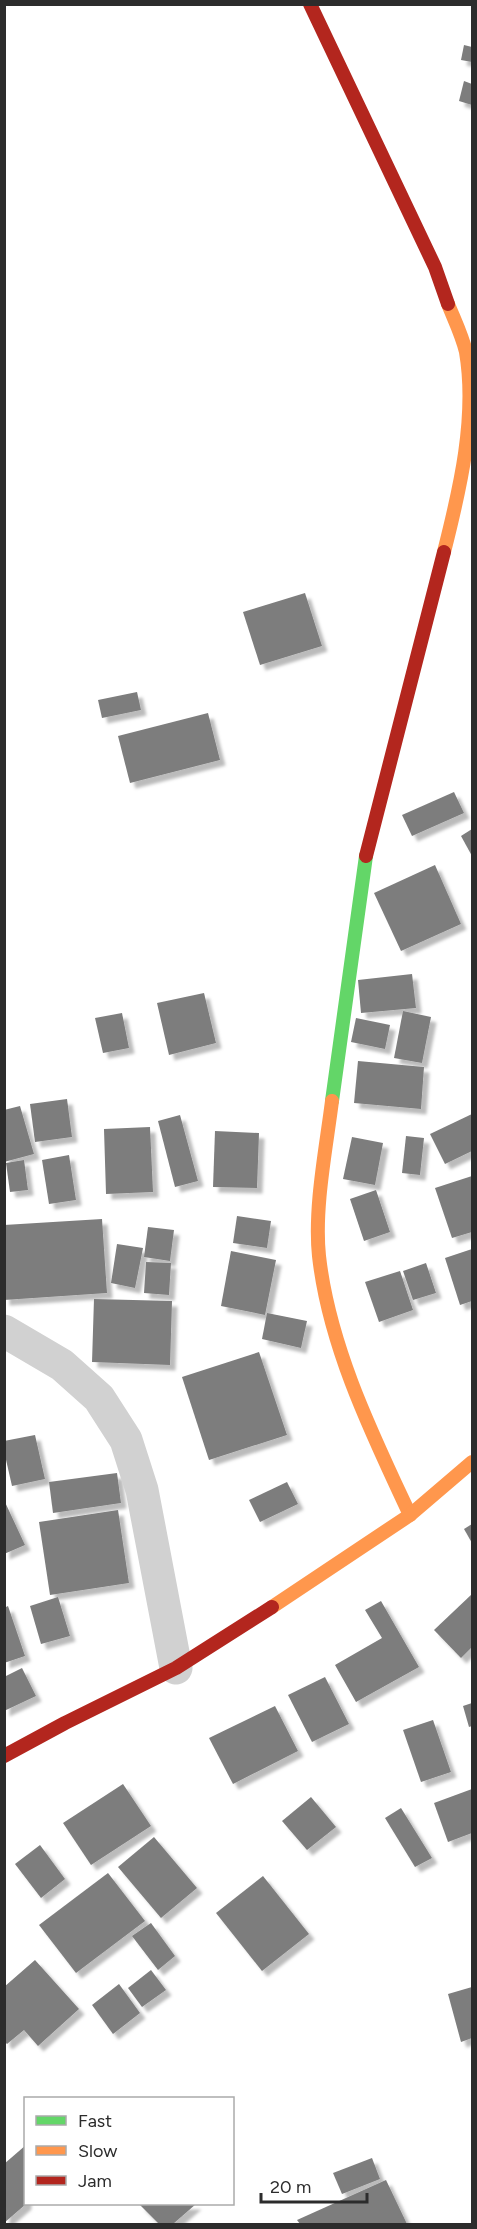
<svg xmlns="http://www.w3.org/2000/svg" width="477" height="2229" font-family="Figtree,sans-serif">
	<style>
		.building { fill: #7d7d7d; filter: url(#shadow) }
		.lines { fill: none; stroke-linecap: round; stroke-linejoin: round }
		.street { stroke: #d1d1d1; stroke-width: 33 }
		.fast { stroke: #63d668; stroke-width: 14 }
		.slow { stroke: #ff974d; stroke-width: 14 }
		.jam { stroke: #b3261e; stroke-width: 14 }
	</style>
	<defs>
		<filter id="shadow"><feDropShadow dx="5.5" dy="5.5" stdDeviation="1.5" flood-color="#0004"/></filter>
	</defs>
	<rect width="100%" height="100%" fill="#fff"/>
	<g class="building">
		<path d="M 464,45 L 472,47 L 472,62 L 461,60 Z"/>
		<path d="M 464,81 L 472,84 L 472,105 L 459,101 Z"/>
		<path d="M 305,593 L 322,646 L 260,665 L 243,612 Z"/>
		<path d="M 137,692 L 141,710 L 102,718 L 98,700 Z"/>
		<path d="M 208,713 L 220,760 L 130,783 L 118,736 Z"/>
		<path d="M 454,792 L 464,813 L 412,836 L 402,815 Z"/>
		<path d="M 472,829 L 472,856 L 461,836 Z"/>
		<path d="M 435,865 L 461,924 L 401,951 L 374,893 Z"/>
		<path d="M 412,974 L 416,1008 L 361,1013 L 358,980 Z"/>
		<path d="M 204,993 L 216,1043 L 169,1055 L 157,1003 Z"/>
		<path d="M 403,1011 L 431,1017 L 422,1063 L 394,1058 Z"/>
		<path d="M 122,1013 L 129,1048 L 103,1053 L 95,1018 Z"/>
		<path d="M 356,1018 L 390,1025 L 385,1049 L 351,1042 Z"/>
		<path d="M 358,1061 L 424,1067 L 421,1109 L 354,1103 Z"/>
		<path d="M 67,1099 L 72,1137 L 35,1142 L 30,1104 Z"/>
		<path d="M 20,1106 L 34,1154 L 4,1162 L 4,1110 Z"/>
		<path d="M 472,1114 L 472,1151 L 445,1164 L 430,1134 Z"/>
		<path d="M 180,1115 L 198,1181 L 175,1187 L 158,1121 Z"/>
		<path d="M 150,1127 L 153,1192 L 106,1194 L 104,1129 Z"/>
		<path d="M 215,1131 L 259,1133 L 257,1188 L 213,1187 Z"/>
		<path d="M 406,1136 L 424,1138 L 420,1175 L 402,1173 Z"/>
		<path d="M 352,1137 L 383,1143 L 375,1185 L 343,1179 Z"/>
		<path d="M 69,1155 L 76,1200 L 49,1204 L 42,1160 Z"/>
		<path d="M 24,1160 L 28,1190 L 10,1192 L 6,1163 Z"/>
		<path d="M 472,1176 L 472,1232 L 452,1238 L 435,1188 Z"/>
		<path d="M 376,1190 L 390,1232 L 364,1241 L 350,1199 Z"/>
		<path d="M 237,1216 L 271,1221 L 267,1248 L 233,1243 Z"/>
		<path d="M 102,1219 L 107,1293 L 4,1300 L 4,1225 Z"/>
		<path d="M 148,1227 L 174,1230 L 170,1261 L 144,1257 Z"/>
		<path d="M 117,1244 L 143,1248 L 135,1288 L 111,1283 Z"/>
		<path d="M 472,1249 L 472,1301 L 460,1305 L 445,1258 Z"/>
		<path d="M 231,1251 L 276,1260 L 265,1315 L 221,1306 Z"/>
		<path d="M 146,1262 L 171,1263 L 169,1295 L 144,1293 Z"/>
		<path d="M 426,1263 L 436,1293 L 413,1300 L 403,1271 Z"/>
		<path d="M 400,1271 L 413,1310 L 379,1322 L 365,1282 Z"/>
		<path d="M 94,1299 L 172,1301 L 170,1365 L 92,1362 Z"/>
		<path d="M 267,1313 L 307,1321 L 301,1348 L 262,1339 Z"/>
		<path d="M 259,1352 L 287,1435 L 209,1460 L 182,1377 Z"/>
		<path d="M 35,1435 L 45,1479 L 12,1486 L 4,1451 L 4,1441 Z"/>
		<path d="M 117,1473 L 121,1503 L 53,1513 L 49,1482 Z"/>
		<path d="M 287,1482 L 298,1504 L 260,1522 L 249,1500 Z"/>
		<path d="M 4,1500 L 25,1545 L 4,1554 Z"/>
		<path d="M 118,1510 L 129,1583 L 50,1595 L 39,1522 Z"/>
		<path d="M 472,1524 L 472,1543 L 464,1529 Z"/>
		<path d="M 472,1594 L 472,1647 L 461,1658 L 434,1630 Z"/>
		<path d="M 58,1597 L 70,1636 L 41,1644 L 30,1606 Z"/>
		<path d="M 381,1601 L 419,1667 L 356,1702 L 335,1665 L 382,1638 L 365,1610 Z"/>
		<path d="M 8,1606 L 25,1656 L 4,1663 L 4,1608 Z"/>
		<path d="M 22,1668 L 36,1696 L 4,1711 L 4,1677 Z"/>
		<path d="M 325,1677 L 349,1724 L 312,1742 L 288,1695 Z"/>
		<path d="M 472,1703 L 472,1726 L 469,1727 L 463,1706 Z"/>
		<path d="M 275,1706 L 298,1751 L 233,1784 L 209,1738 Z"/>
		<path d="M 433,1720 L 451,1772 L 421,1782 L 403,1730 Z"/>
		<path d="M 123,1784 L 151,1826 L 91,1865 L 63,1823 Z"/>
		<path d="M 472,1789 L 472,1833 L 448,1842 L 434,1803 Z"/>
		<path d="M 311,1797 L 336,1827 L 307,1850 L 282,1821 Z"/>
		<path d="M 401,1808 L 432,1858 L 415,1867 L 385,1818 Z"/>
		<path d="M 154,1837 L 197,1888 L 161,1918 L 118,1867 Z"/>
		<path d="M 40,1845 L 65,1879 L 41,1898 L 15,1864 Z"/>
		<path d="M 108,1873 L 145,1921 L 76,1973 L 39,1925 Z"/>
		<path d="M 263,1876 L 309,1934 L 262,1971 L 216,1913 Z"/>
		<path d="M 151,1923 L 175,1956 L 158,1970 L 132,1936 Z"/>
		<path d="M 35,1960 L 79,2009 L 38,2046 L 24,2030 L 7,2044 L 4,2041 L 4,1987 Z"/>
		<path d="M 151,1970 L 166,1990 L 142,2007 L 128,1988 Z"/>
		<path d="M 119,1984 L 140,2013 L 113,2034 L 92,2005 Z"/>
		<path d="M 472,1987 L 472,2038 L 461,2042 L 448,1994 Z"/>
		<path d="M 26,2145 L 26,2204 L 4,2223 L 4,2164 Z"/>
		<path d="M 372,2158 L 380,2179 L 342,2194 L 333,2173 Z"/>
		<path d="M 386,2180 L 407,2224 L 300,2224 L 297,2220 Z"/>
		<path d="M 139,2204 L 196,2204 L 173,2224 L 159,2224 Z"/>
	</g>
	<g class="lines">
		<path class="street" d="M 4,1331 L 62,1365 L 99,1398 L 126,1440 L 142,1490 L 176,1668"/>
		<path class="fast" d="M 332,1101 L 366,856"/>
		<g class="slow">
			<path d="M 444,552 C 460,489 477,417 466,352 C 462,335 454,319 448,304"/>
			<path d="M 332,1101 C 326,1149 314,1208 319,1256 C 329,1346 372,1434 410,1515"/>
			<path d="M 272,1607 L 410,1515 L 472,1462"/>
		</g>
		<g class="jam">
			<path d="M 310,4 L 435,267 L 448,304"/>
			<path d="M 366,856 L 444,552"/>
			<path d="M 4,1756 L 65,1723 L 176,1668 L 272,1607"/>
		</g>
	</g>
	<rect width="477" height="2229" fill="none" stroke="#2c2c2c" stroke-width="12"/>
	<rect x="24" y="2097" width="210" height="108" fill="#ffffff" stroke="#ababab" stroke-width="1.5"/>
	<rect x="36" y="2116" width="30" height="9" fill="#63d668" stroke="#ababab" stroke-width="1.5"/>
	<text x="78" y="2127" font-size="18" fill="#2c2c2c">Fast</text>
	<rect x="36" y="2146" width="30" height="9" fill="#ff974d" stroke="#ababab" stroke-width="1.5"/>
	<text x="78" y="2157" font-size="18" fill="#2c2c2c">Slow</text>
	<rect x="36" y="2176" width="30" height="9" fill="#b3261e" stroke="#ababab" stroke-width="1.5"/>
	<text x="78" y="2187" font-size="18" fill="#2c2c2c">Jam</text>
	<path d="M261 2193v9h106v-9" fill="none" stroke="#2c2c2c" stroke-width="3"/>
	<text x="270" y="2193" font-size="18" fill="#2c2c2c" stroke="#ffffff" stroke-width="4.5" paint-order="stroke">20 m</text>
</svg>
